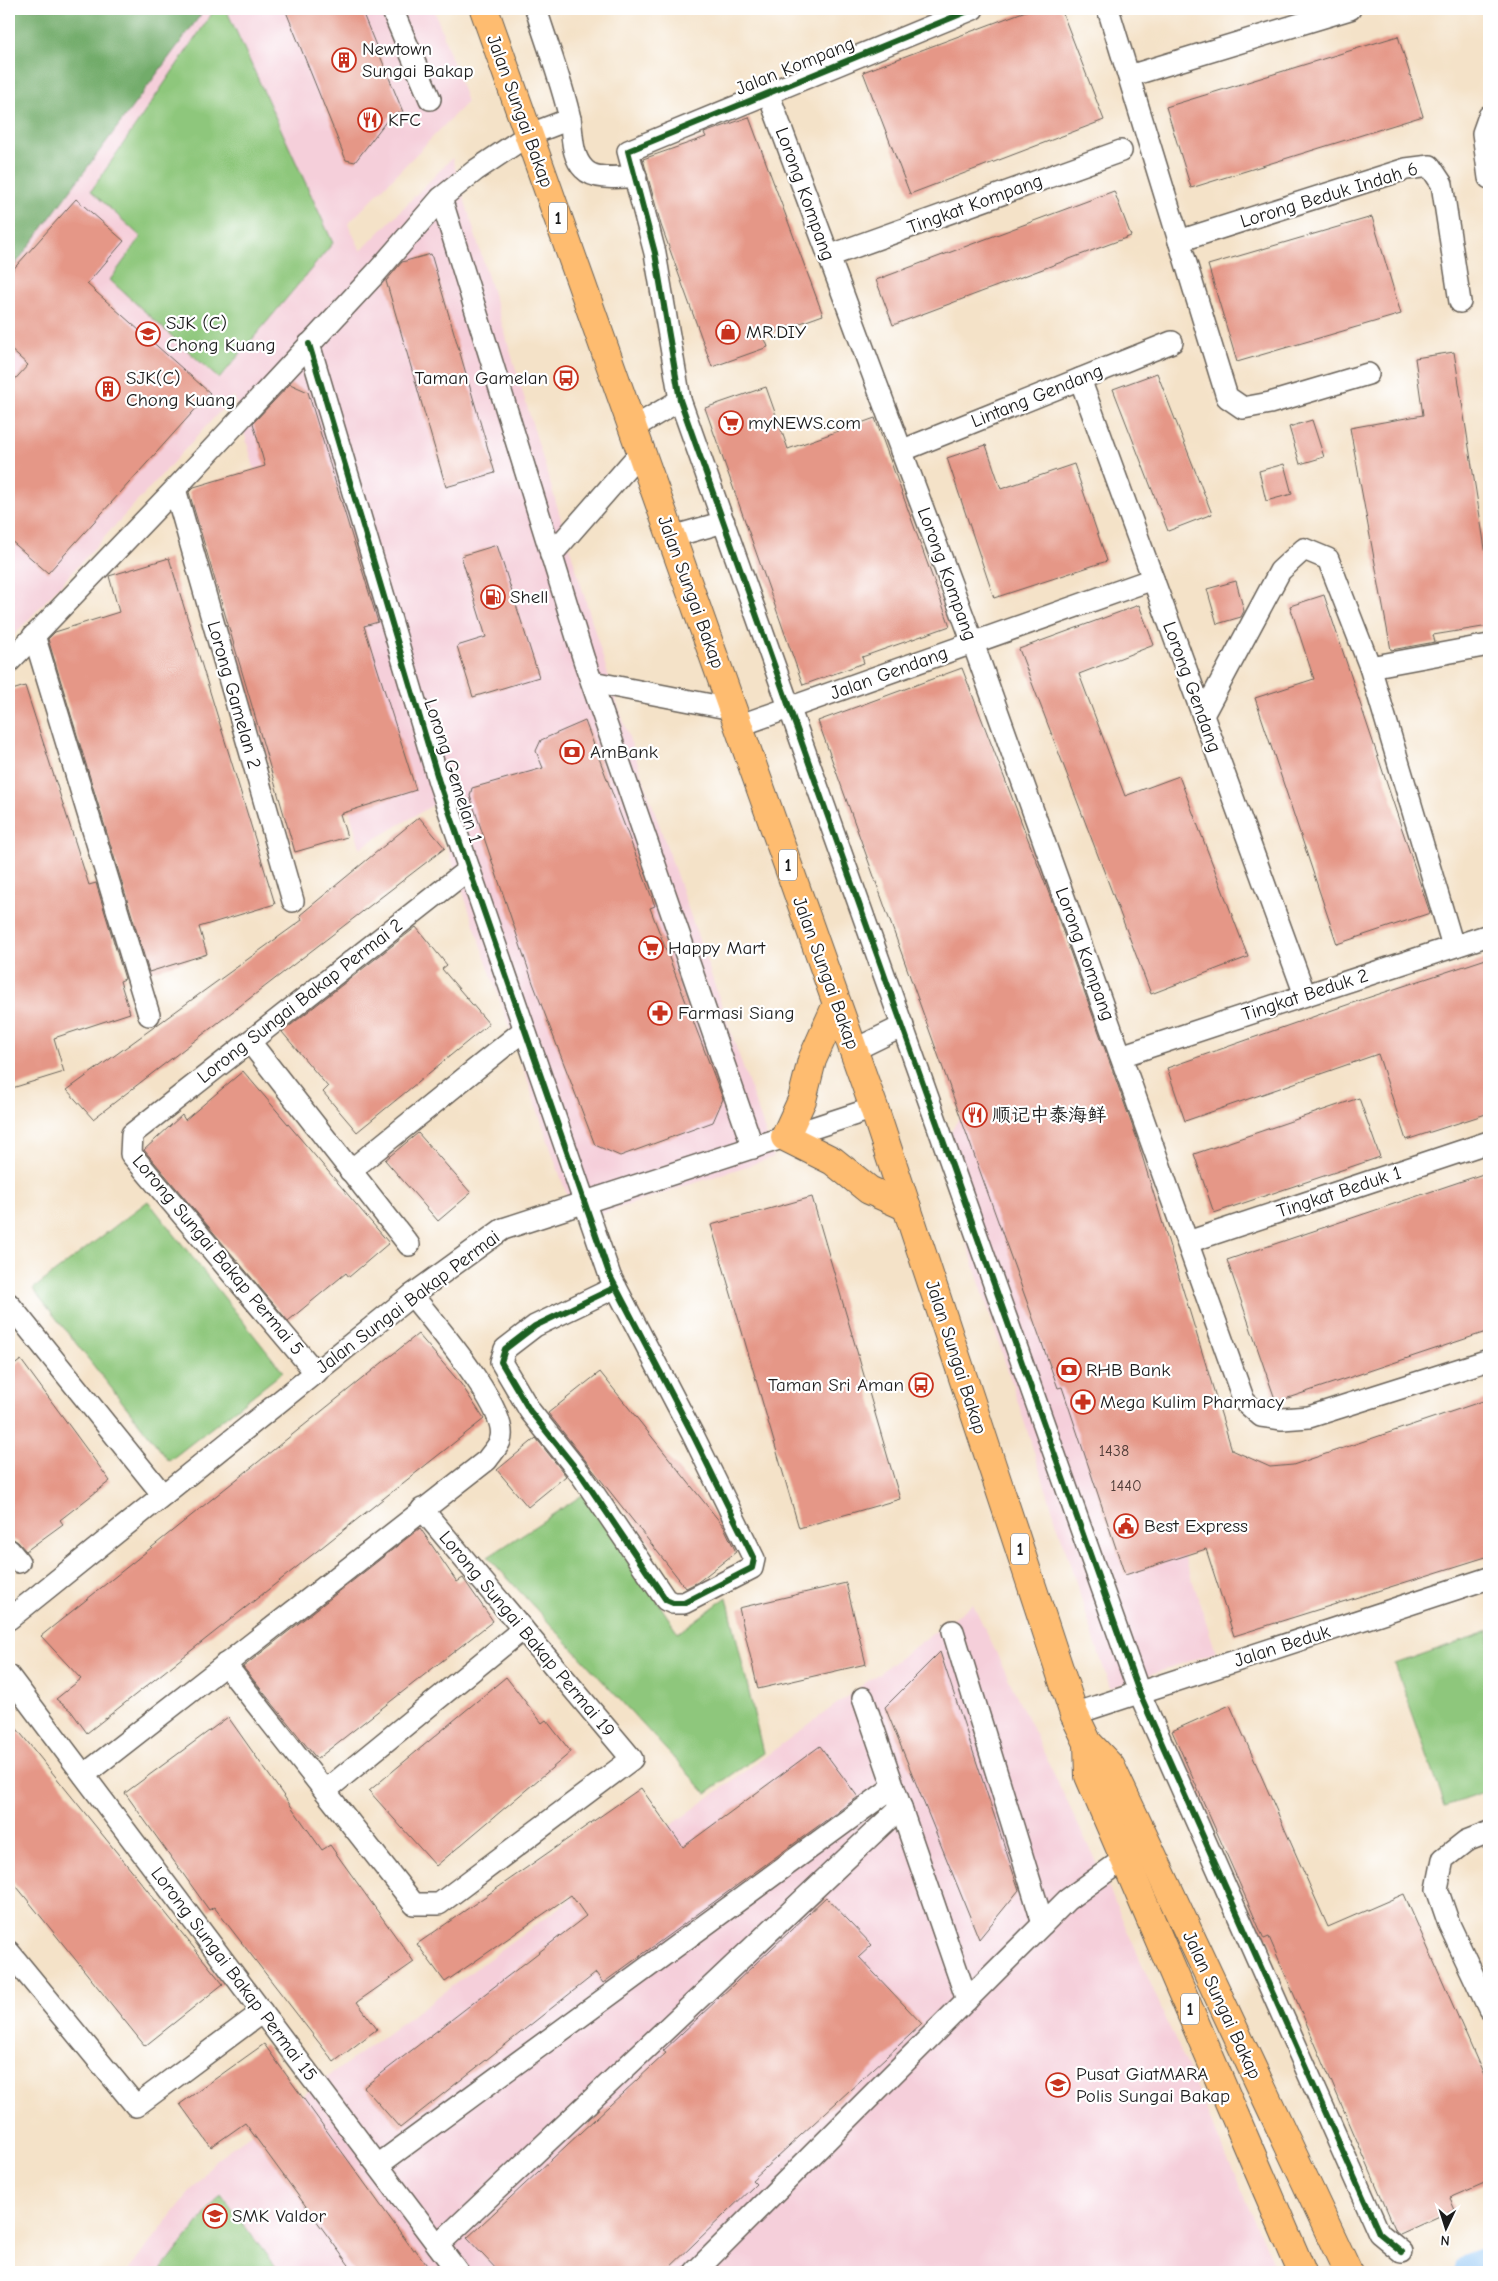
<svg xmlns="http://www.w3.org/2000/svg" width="1498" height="2281" font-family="'Comic Neue','LXGW WenKai TC',sans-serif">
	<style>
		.built { fill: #f5cfda }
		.green { fill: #8ec77b; stroke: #55724c }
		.forest { fill: #72ac6b; stroke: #476444 }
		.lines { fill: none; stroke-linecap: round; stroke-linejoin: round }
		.river { stroke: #7fbdf3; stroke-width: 38 }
		.building { fill: #e59787 }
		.street-casing { stroke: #686158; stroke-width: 24 }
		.highway-casing { stroke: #686158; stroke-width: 30 }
		.street { stroke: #fff; stroke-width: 21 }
		.highway { stroke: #febc70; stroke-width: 28 }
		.cycleway-casing { stroke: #fff; stroke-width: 9 }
		.cycleway { stroke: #1b5e20; stroke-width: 6 }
		.labels { text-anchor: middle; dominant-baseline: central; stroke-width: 4.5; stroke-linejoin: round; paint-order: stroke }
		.number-label { font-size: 16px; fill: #4e3b37 }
		.shield { fill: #fff; stroke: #606060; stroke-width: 1 }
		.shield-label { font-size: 18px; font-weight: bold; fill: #1c1c1c }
		.poi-label { font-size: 19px; fill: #1c1c1c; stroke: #fff; text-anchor: start }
		.street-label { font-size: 19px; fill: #1c1c1c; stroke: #fff }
	</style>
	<rect width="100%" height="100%" fill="#fff"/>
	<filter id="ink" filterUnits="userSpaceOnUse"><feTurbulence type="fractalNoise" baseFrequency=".02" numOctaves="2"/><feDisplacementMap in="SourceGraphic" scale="10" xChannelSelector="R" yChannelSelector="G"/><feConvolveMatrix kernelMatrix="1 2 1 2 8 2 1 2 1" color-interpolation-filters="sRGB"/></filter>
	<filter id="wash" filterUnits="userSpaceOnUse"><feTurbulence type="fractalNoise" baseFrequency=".0096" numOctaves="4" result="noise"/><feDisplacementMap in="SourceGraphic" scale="20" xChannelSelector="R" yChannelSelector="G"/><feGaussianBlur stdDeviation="1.12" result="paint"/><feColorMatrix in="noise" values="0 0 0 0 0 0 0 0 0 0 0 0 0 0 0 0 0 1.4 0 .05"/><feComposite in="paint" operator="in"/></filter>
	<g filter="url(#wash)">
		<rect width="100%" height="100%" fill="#f4e2c8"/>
		<g class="built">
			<path d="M 205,9 L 434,9 L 467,102 L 348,224 L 361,251 L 452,158 L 613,691 L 774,1157 L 576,1222 L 433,805 L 360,848 L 234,396 L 9,641 L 9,273 Z"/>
			<path d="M 1011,1029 L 1216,1652 L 1110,1688 L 938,1154 Z"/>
			<path d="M 973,1604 L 1113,1898 L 1277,2272 L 127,2272 L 216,2159 Z"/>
		</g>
		<g class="green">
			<path d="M 215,9 L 226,9 L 333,243 L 219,379 L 110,280 L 141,237 L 91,191 Z"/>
			<path d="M 148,1201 L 283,1372 L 169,1461 L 33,1289 Z"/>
			<path d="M 587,1492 L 678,1633 L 727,1597 L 763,1753 L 706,1793 L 488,1557 Z"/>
			<path d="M 1489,1631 L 1489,1791 L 1445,1806 L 1395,1664 Z"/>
			<path d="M 221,2194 L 279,2272 L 160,2272 Z"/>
		</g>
		<path class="forest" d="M 9,9 L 205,9 L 9,273 Z"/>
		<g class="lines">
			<path class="river" d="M 1473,2272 L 1489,2266"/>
		</g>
		<g id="blocks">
			<g class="building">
				<path d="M 285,9 L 361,9 L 403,112 L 391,115 L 355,162 L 346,160 Z"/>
				<path d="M 1031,9 L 1061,9 L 1104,120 L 910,194 L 863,72 Z"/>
				<path d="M 1398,36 L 1423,116 L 1191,188 L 1166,107 Z"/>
				<path d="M 749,117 L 823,315 L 764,336 L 768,347 L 712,367 L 661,225 L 643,159 L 706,137 L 704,133 Z"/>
				<path d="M 1114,191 L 1131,236 L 893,325 L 876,280 Z"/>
				<path d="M 76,199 L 124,241 L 87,284 L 210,393 L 48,573 L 9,539 L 9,386 L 28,365 L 9,348 L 9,274 Z"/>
				<path d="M 1372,217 L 1401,314 L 1237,362 L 1208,265 Z"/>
				<path d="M 431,254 L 495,473 L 446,487 L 386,281 L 402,262 Z"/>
				<path d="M 1454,352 L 1489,574 L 1489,626 L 1433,635 L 1435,642 L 1391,650 L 1350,428 L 1423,415 L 1415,358 Z"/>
				<path d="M 1157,373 L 1212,514 L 1168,531 L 1113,389 Z"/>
				<path d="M 290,384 L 308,392 L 378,622 L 364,626 L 416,790 L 340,814 L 347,837 L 295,852 L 189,492 L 194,487 L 265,466 L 253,423 Z"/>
				<path d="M 766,387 L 788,449 L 875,418 L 950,626 L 862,657 L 864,663 L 803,685 L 705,408 Z"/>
				<path d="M 1312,420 L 1324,457 L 1300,464 L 1289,427 Z"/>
				<path d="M 986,445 L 1001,489 L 1074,464 L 1107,561 L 994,598 L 947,458 Z"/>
				<path d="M 1284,464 L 1292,494 L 1266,501 L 1259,471 Z"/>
				<path d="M 497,545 L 539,677 L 473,697 L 457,646 L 486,637 L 461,556 Z"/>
				<path d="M 169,558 L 275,904 L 199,927 L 207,954 L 149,972 L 48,639 L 55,632 L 119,612 L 109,576 Z"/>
				<path d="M 1236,581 L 1244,611 L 1241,617 L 1217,624 L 1207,589 Z"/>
				<path d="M 1324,595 L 1430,913 L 1337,944 L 1255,698 L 1314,679 L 1290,606 Z"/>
				<path d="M 1139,605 L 1154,645 L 1079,674 L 1125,796 L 1179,776 L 1248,957 L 1151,994 L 1019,649 Z"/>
				<path d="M 962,668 L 1053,904 L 1136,1136 L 1232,1450 L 1270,1467 L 1293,1465 L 1489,1399 L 1489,1556 L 1234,1636 L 1206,1549 L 1125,1575 L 1062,1387 L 1058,1388 L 818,721 Z"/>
				<path d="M 25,686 L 89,885 L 96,883 L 125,979 L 120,981 L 130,1013 L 54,1038 L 64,1072 L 9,1089 L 9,691 Z"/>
				<path d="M 585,721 L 655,906 L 650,908 L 723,1099 L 713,1122 L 620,1156 L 595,1145 L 533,983 L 470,796 L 472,788 L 543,768 L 536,751 L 541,740 Z"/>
				<path d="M 419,817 L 445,848 L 93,1119 L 67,1090 L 302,920 L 300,915 Z"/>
				<path d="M 416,927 L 447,965 L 442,969 L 489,1024 L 357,1132 L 323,1092 L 328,1087 L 282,1032 Z"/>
				<path d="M 1489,958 L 1489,1113 L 1406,1140 L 1378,1054 L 1185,1121 L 1167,1068 L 1361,1000 Z"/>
				<path d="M 243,1071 L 389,1243 L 349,1277 L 346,1273 L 288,1321 L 144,1150 L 182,1115 L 185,1120 Z"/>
				<path d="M 1359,1098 L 1380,1157 L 1214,1213 L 1194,1154 Z"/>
				<path d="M 418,1133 L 471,1193 L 438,1221 L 385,1160 Z"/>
				<path d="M 1489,1172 L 1489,1331 L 1276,1402 L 1227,1260 Z"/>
				<path d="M 812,1197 L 900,1499 L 799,1528 L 711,1225 Z"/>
				<path d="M 418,1334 L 461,1384 L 484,1419 L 87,1733 L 71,1711 L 56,1699 L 81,1679 L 41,1636 Z"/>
				<path d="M 21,1360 L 110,1481 L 60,1520 L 63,1524 L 26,1551 L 18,1542 L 9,1538 L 9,1369 Z"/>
				<path d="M 600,1372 L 724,1527 L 736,1552 L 698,1582 L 686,1588 L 548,1413 Z"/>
				<path d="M 536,1438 L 566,1476 L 528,1507 L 497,1470 Z"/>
				<path d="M 420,1528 L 457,1582 L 463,1578 L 493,1621 L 317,1759 L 243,1667 Z"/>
				<path d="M 846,1583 L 866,1664 L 758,1689 L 739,1608 Z"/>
				<path d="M 940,1652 L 1019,1890 L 979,1939 L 885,1707 Z"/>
				<path d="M 506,1677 L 542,1723 L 546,1720 L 571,1752 L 436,1866 L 369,1791 Z"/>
				<path d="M 1230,1705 L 1328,1927 L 1404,1894 L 1489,2087 L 1489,2181 L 1450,2198 L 1455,2209 L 1400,2234 L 1396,2231 L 1269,1937 L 1264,1939 L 1172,1731 Z"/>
				<path d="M 228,1717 L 322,1850 L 330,1845 L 414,1962 L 357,2002 L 377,2029 L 334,2062 L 214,1907 L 209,1910 L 125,1793 Z"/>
				<path d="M 9,1719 L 223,1984 L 145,2046 L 9,1877 Z"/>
				<path d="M 820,1746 L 858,1797 L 603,1983 L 596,1973 L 400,2128 L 364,2087 L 586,1916 L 571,1895 L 445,1982 L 417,1944 L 641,1788 L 683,1847 Z"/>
				<path d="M 826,1897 L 872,1945 L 859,1957 L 922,2024 L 752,2180 L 756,2184 L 665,2272 L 499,2272 L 467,2238 L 666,2053 L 663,2051 Z"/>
				<path d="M 264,2044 L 413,2250 L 415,2249 L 432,2272 L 354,2272 L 245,2123 L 211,2147 L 180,2104 Z"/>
			</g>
		</g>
	</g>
	<g filter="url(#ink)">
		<use href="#blocks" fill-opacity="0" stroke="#686158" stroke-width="1"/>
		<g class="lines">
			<g class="street-casing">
				<g id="street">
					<path d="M 392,9 L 430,99"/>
					<path d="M 536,9 C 547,45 562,82 570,119 C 573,135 571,156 584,169 C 595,181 621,177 636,176"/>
					<path d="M 973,9 L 628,151 L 655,253 L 680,400 L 1139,1692 L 1379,2233 L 1402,2252"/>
					<path d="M 1108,9 L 1227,397 L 1243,408 L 1270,403 L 1368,374"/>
					<path d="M 1129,76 L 1350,9"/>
					<path d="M 768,93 L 973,643 L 1244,1401 L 1261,1416 L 1282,1419 L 1309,1417 L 1489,1360"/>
					<path d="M 1489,116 L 1483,133 L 1489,178"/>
					<path d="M 441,198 L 584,660 L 753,1148"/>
					<path d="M 1179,241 L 1406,169 L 1430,166 L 1442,184 L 1460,302"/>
					<path d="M 829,256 L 1121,151"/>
					<path d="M 309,344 L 439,782 L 610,1276 L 693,1435 L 754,1559 L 752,1568 L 684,1603 L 673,1603 L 666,1600 L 582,1476 L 530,1411 L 501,1362 L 505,1349 L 535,1326 L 616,1287"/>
					<path d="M 1080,379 L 1305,995"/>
					<path d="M 633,428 L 680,400"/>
					<path d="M 901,451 L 1172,342"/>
					<path d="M 175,489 L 293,901"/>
					<path d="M 671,537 L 724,522"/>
					<path d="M 551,555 L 641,452"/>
					<path d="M 34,635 L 149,1015"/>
					<path d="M 9,662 L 175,489 L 376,273 L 441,198 L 476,170 L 528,135 L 570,119"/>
					<path d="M 1370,667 L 1489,645"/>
					<path d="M 592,682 L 732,709"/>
					<path d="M 1203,715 L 1280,571 L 1304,549 L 1328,559 L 1370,667 L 1453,946"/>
					<path d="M 738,726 L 1153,579"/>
					<path d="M 250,1042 L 409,1245"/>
					<path d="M 854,1050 L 903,1026"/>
					<path d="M 1121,1056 L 1489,935"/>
					<path d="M 350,1171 L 524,1030"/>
					<path d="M 1188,1242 L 1489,1142"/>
					<path d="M 9,1304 L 163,1495"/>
					<path d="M 316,1373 L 131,1154 L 132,1134 L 469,869"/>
					<path d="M 9,1550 L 19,1562"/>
					<path d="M 9,1619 L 412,1295 L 503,1229 L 874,1108"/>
					<path d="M 953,1631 L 1043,1924"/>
					<path d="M 225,1664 L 414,1904 L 439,1904 L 632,1759 L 422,1509"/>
					<path d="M 9,1676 L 458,2272"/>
					<path d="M 863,1698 L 967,2000"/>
					<path d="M 1074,1714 L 1489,1578"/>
					<path d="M 84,1775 L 487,1460 C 491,1454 498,1447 500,1441 C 512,1412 431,1319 412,1295"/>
					<path d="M 325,1791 L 523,1629"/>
					<path d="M 1489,1832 L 1466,1841 L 1443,1859 L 1437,1889 L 1449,1924 L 1489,2009"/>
					<path d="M 9,1952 L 136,2106 L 262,2012"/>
					<path d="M 378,2165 L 893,1787"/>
					<path d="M 438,2245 L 901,1807"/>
					<path d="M 695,2272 L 1067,1900 L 1125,1858"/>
				</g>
			</g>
			<g class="highway-casing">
				<g id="highway">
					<path d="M 484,9 L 874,1108 L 1074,1714 L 1088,1743 L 1111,1767 L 1348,2272"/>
					<path d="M 837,1004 L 812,1060 L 802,1100 L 785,1137 L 833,1161 L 869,1190 L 907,1207"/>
					<path d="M 1088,1743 L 1089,1776 L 1302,2272"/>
				</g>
			</g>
			<use href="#street" class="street"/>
			<use href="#highway" class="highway"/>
			<g class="cycleway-casing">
				<g id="cycleway">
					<path d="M 973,9 L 628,151 L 655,253 L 680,400 L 1139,1692 L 1379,2233 L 1402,2252"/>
					<path d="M 309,344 L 439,782 L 610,1276 L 693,1435 L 754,1559 L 752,1568 L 684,1603 L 673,1603 L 666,1600 L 582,1476 L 530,1411 L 501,1362 L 505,1349 L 535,1326 L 616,1287"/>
				</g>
			</g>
			<use href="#cycleway" class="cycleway"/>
		</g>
	</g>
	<defs>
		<g id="building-ring" transform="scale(1.25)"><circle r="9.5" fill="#fff" stroke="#c8321e" stroke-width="1.5"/><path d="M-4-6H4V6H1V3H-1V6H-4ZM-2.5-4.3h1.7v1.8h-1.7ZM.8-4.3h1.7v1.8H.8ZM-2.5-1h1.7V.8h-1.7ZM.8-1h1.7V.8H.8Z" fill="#c8321e"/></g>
		<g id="restaurant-ring" transform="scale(1.25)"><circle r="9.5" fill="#fff" stroke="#c8321e" stroke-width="1.5"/><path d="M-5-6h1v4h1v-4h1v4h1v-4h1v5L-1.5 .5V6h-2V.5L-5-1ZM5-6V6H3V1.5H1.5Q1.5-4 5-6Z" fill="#c8321e"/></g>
		<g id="shop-ring" transform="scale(1.25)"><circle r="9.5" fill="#fff" stroke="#c8321e" stroke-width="1.5"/><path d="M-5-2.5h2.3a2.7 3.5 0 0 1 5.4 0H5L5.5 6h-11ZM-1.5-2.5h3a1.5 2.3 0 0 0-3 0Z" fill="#c8321e"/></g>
		<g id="school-ring" transform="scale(1.25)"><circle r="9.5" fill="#fff" stroke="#c8321e" stroke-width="1.5"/><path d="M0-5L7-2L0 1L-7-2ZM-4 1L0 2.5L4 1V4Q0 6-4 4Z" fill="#c8321e"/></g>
		<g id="bus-ring" transform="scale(1.25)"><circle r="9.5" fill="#fff" stroke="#c8321e" stroke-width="1.5"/><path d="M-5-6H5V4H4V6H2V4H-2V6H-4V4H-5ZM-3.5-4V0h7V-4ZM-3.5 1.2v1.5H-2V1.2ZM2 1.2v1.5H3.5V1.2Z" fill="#c8321e"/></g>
		<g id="supermarket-ring" transform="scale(1.25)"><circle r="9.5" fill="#fff" stroke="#c8321e" stroke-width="1.5"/><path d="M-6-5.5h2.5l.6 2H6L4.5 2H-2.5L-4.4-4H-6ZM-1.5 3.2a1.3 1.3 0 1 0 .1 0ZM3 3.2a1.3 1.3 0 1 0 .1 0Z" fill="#c8321e"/></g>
		<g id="fuel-ring" transform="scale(1.25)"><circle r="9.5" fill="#fff" stroke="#c8321e" stroke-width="1.5"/><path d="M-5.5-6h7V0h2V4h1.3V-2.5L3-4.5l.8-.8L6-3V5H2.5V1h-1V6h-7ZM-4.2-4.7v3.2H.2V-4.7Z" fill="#c8321e"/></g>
		<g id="bank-ring" transform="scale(1.25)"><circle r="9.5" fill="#fff" stroke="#c8321e" stroke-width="1.5"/><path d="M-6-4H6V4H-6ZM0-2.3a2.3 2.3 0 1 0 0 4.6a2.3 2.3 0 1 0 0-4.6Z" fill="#c8321e"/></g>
		<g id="pharmacy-ring" transform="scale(1.25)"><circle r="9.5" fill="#fff" stroke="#c8321e" stroke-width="1.5"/><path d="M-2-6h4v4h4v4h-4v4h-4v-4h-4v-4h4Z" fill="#c8321e"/></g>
		<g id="civic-ring" transform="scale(1.25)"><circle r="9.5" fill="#fff" stroke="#c8321e" stroke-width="1.5"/><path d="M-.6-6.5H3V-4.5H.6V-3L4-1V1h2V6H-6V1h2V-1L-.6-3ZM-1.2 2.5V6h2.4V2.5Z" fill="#c8321e"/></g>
		<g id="university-ring" transform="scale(1.25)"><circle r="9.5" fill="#fff" stroke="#c8321e" stroke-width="1.5"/><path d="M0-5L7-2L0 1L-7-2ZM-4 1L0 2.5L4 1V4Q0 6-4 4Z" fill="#c8321e"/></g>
	</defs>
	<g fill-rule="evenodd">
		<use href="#building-ring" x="344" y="60"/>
		<use href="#restaurant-ring" x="370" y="120"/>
		<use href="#shop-ring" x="728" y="332"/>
		<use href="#school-ring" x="148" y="334"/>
		<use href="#bus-ring" x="566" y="378"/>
		<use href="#building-ring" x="108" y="389"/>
		<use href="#supermarket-ring" x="731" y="423"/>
		<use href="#fuel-ring" x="493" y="597"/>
		<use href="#bank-ring" x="572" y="752"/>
		<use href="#supermarket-ring" x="651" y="948"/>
		<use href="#pharmacy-ring" x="660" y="1013"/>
		<use href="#restaurant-ring" x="975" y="1115"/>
		<use href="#bank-ring" x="1069" y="1370"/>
		<use href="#bus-ring" x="921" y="1385"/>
		<use href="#pharmacy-ring" x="1083" y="1402"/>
		<use href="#civic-ring" x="1126" y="1526"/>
		<use href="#university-ring" x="1058" y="2085"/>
		<use href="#school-ring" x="215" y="2216"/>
	</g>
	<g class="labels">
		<g class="number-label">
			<text x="1114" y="1451">1438</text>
			<text x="1126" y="1486">1440</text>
		</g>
		<g class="shield">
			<rect x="549" y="202.5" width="18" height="31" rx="4"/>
			<rect x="779" y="849.5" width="18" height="31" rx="4"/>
			<rect x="1011" y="1533.5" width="18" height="31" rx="4"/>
			<rect x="1181" y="1993.5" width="18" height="31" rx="4"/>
		</g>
		<g class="shield-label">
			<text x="558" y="218">1</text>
			<text x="788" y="865">1</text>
			<text x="1020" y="1549">1</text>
			<text x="1190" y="2009">1</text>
		</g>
		<g class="poi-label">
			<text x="362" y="49">Newtown<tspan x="362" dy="22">Sungai Bakap</tspan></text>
			<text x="388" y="120">KFC</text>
			<text x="166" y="323">SJK (C)<tspan x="166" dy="22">Chong Kuang</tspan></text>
			<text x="746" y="332">MR.DIY</text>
			<text x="126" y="378">SJK(C)<tspan x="126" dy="22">Chong Kuang</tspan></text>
			<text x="548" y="378" text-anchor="end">Taman Gamelan</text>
			<text x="748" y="423">myNEWS.com</text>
			<text x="510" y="597">Shell</text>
			<text x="590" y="752">AmBank</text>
			<text x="668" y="948">Happy Mart</text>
			<text x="678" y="1013">Farmasi Siang</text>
			<text x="992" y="1115">顺记中泰海鲜</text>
			<text x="1086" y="1370">RHB Bank</text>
			<text x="904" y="1385" text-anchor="end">Taman Sri Aman</text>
			<text x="1100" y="1402">Mega Kulim Pharmacy</text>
			<text x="1144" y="1526">Best Express</text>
			<text x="1076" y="2074">Pusat GiatMARA<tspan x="1076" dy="22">Polis Sungai Bakap</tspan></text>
			<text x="232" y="2216">SMK Valdor</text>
		</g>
		<g class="street-label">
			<text transform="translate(795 66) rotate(-22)">Jalan Kompang</text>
			<text transform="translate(520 111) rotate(70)">Jalan Sungai Bakap</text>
			<text transform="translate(805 194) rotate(70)">Lorong Kompang</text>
			<text transform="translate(1329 195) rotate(-17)">Lorong Beduk Indah 6</text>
			<text transform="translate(975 204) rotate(-20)">Tingkat Kompang</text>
			<text transform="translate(1037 396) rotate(-22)">Lintang Gendang</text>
			<text transform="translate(947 574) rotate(70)">Lorong Kompang</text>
			<text transform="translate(691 592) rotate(70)">Jalan Sungai Bakap</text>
			<text transform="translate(889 673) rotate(-20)">Jalan Gendang</text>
			<text transform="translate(1192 687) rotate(70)">Lorong Gendang</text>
			<text transform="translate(234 695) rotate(74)">Lorong Gamelan 2</text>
			<text transform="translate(453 771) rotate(72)">Lorong Gemelan 1</text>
			<text transform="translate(1085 954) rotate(70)">Lorong Kompang</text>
			<text transform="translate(826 973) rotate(70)">Jalan Sungai Bakap</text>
			<text transform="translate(1305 995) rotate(-18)">Tingkat Beduk 2</text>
			<text transform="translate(300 1001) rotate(-38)">Lorong Sungai Bakap Permai 2</text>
			<text transform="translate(1339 1192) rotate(-18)">Tingkat Beduk 1</text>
			<text transform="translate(218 1255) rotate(50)">Lorong Sungai Bakap Permai 5</text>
			<text transform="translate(408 1302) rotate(-37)">Jalan Sungai Bakap Permai</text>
			<text transform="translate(956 1357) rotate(72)">Jalan Sungai Bakap</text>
			<text transform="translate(527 1634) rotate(50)">Lorong Sungai Bakap Permai 19</text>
			<text transform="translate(1282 1646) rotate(-18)">Jalan Beduk</text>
			<text transform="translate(234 1974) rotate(53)">Lorong Sungai Bakap Permai 15</text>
			<text transform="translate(1222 2005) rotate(65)">Jalan Sungai Bakap</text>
		</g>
	</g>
	<rect width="1498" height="2281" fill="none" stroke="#fff" stroke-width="30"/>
	<g transform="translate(1446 2228) rotate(184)" stroke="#ffffff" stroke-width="4" paint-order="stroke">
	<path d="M0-4L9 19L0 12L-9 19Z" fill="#1c1c1c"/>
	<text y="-8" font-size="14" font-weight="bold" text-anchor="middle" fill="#1c1c1c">N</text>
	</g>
</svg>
